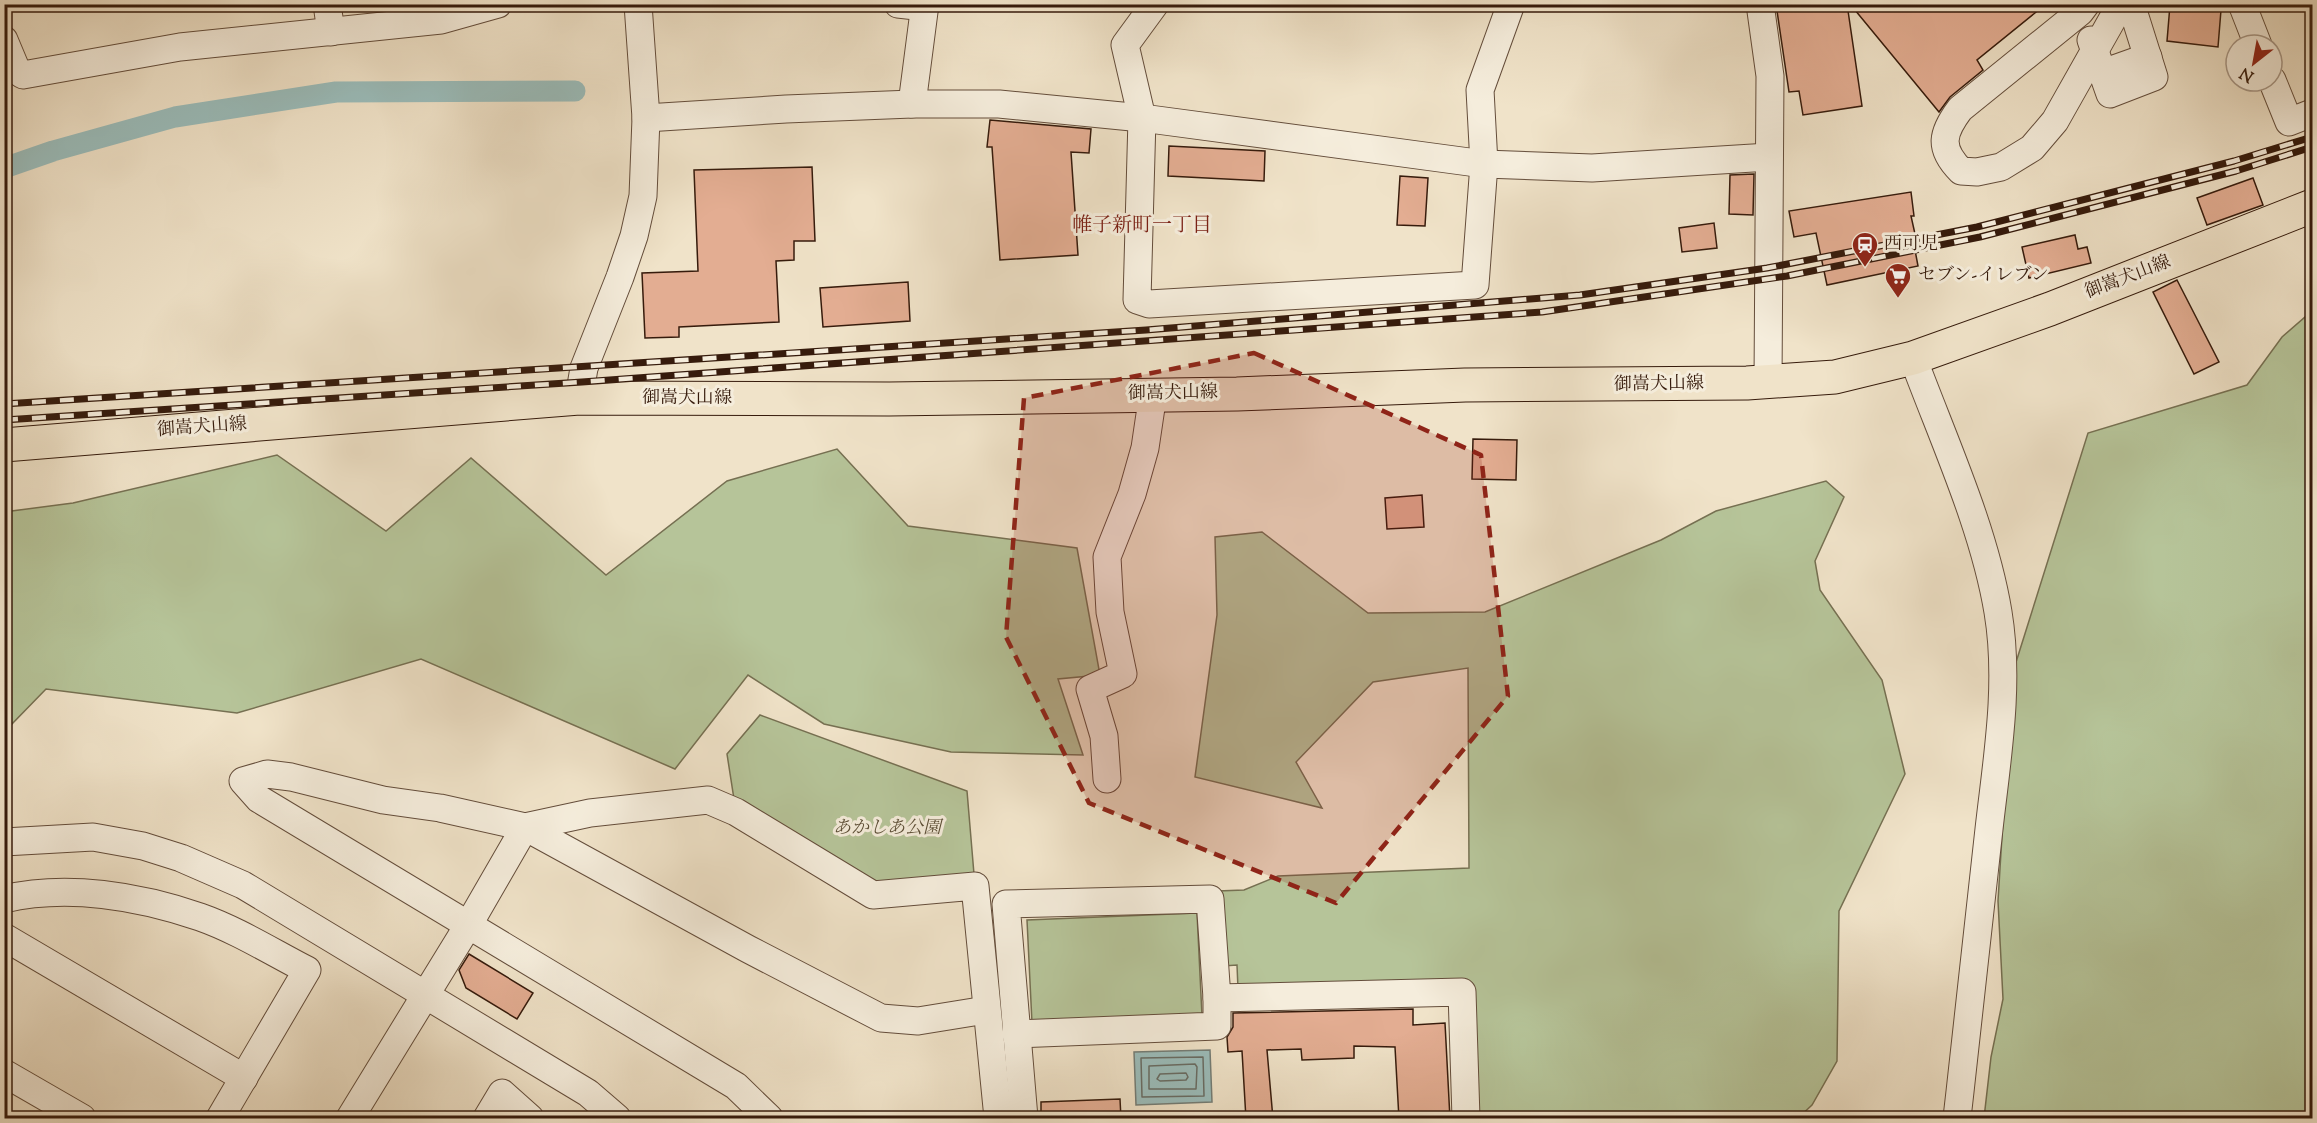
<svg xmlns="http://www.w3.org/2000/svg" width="2317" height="1123" font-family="'Sorts Mill Goudy','Noto Serif JP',serif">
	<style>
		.green { fill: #b6c499; stroke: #767052; stroke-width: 1.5 }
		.water { fill: #9bbdbb; stroke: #737c75; stroke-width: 1.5 }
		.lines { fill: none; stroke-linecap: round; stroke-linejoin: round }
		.shore { stroke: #686c64; stroke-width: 1.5 }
		.canal { stroke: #9bbdbb; stroke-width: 21 }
		.building { fill: #e3ad92; stroke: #361b0c; stroke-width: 1.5 }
		.minor-casing { stroke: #644d3b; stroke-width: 29 }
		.major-casing { stroke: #361b0c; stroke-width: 35 }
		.minor { stroke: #f5eddc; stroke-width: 27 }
		.major { stroke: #f0e3c9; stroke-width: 33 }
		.rail-casing { stroke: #361b0c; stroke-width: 7 }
		.rail { stroke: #f5eddc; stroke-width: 4.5; stroke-dasharray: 14; stroke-linecap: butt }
		.marked { fill: #8f2418; fill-opacity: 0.2; stroke: #8f2418; stroke-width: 4.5; stroke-dasharray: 12 8; stroke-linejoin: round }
		.labels { text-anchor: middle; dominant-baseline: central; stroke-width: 6; stroke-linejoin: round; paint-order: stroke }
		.poi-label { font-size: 18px; fill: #361b0c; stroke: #f5eddc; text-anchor: start }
		.street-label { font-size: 18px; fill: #361b0c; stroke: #f5eddc }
		.park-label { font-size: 18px; font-style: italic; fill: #5c4e36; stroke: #f5eddc }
		.neighbourhood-label { font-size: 20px; fill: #7a1f14; stroke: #f5eddc }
	</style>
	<rect width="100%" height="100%" fill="#f0e3c9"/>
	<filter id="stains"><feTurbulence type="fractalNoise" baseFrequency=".00333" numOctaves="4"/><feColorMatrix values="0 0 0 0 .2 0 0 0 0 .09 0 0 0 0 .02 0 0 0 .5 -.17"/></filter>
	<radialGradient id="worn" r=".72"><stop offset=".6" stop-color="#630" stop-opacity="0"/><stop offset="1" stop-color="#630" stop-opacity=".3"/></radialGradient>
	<g class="green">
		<path d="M 2312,311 L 2312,1118 L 1984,1118 L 1991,1057 L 2003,999 L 1998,901 L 2012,675 L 2088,433 L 2247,385 L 2282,337 Z"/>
		<path d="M 837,449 L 908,526 L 1077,548 L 1100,675 L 1058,679 L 1083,755 L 951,752 L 824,724 L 748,675 L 675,769 L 421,659 L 237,713 L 46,689 L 9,727 L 5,728 L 4,512 L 73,503 L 277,455 L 386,531 L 471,458 L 606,575 L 727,481 Z"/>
		<path d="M 1826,481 L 1844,497 L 1815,561 L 1820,590 L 1882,680 L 1905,774 L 1839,911 L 1837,1061 L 1812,1105 L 1798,1118 L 1477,1118 L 1472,983 L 1238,989 L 1237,965 L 1223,966 L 1218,891 L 1244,890 L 1278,876 L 1469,868 L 1468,668 L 1373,682 L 1296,762 L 1322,808 L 1195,777 L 1217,615 L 1215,537 L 1262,532 L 1368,613 L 1485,612 L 1661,540 L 1716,511 Z"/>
		<path d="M 760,715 L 967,791 L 975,886 L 873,895 L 736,812 L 727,754 Z"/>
		<path d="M 1197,913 L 1202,1016 L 1032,1023 L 1027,920 Z"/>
	</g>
	<path class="water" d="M 1210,1050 L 1212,1102 L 1136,1105 L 1134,1052 Z"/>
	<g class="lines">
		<g class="shore">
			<path d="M 1203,1057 L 1204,1096 L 1142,1097 L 1141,1058 Z"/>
			<path d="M 1195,1064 L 1197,1067 L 1196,1089 L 1149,1089 L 1149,1066 Z"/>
			<path d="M 1186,1073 L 1188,1077 L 1186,1080 L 1160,1081 L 1157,1079 L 1160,1074 Z"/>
		</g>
		<path class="canal" d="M 4,168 L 53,151 L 175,117 L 336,92 L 575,91"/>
	</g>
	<g class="building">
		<path d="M 1776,4 L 1847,4 L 1862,106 L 1803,115 L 1799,91 L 1789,92 Z"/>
		<path d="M 1850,4 L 2046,4 L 1977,60 L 1983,70 L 1950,97 L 1939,112 Z"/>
		<path d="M 2170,5 L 2221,10 L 2218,47 L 2167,41 Z"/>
		<path d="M 990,120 L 1091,129 L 1089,153 L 1071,152 L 1078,255 L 1000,260 L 992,147 L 987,147 Z"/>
		<path d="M 1169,146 L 1265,151 L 1264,181 L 1168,176 Z"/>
		<path d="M 812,167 L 815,241 L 794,241 L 794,260 L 776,261 L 779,322 L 679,327 L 679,337 L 645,338 L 642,273 L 698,271 L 694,170 Z"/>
		<path d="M 1754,174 L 1753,215 L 1729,214 L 1730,175 Z"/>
		<path d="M 1400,176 L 1428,178 L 1425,226 L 1397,225 Z"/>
		<path d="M 2253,178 L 2263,205 L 2207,225 L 2197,198 Z"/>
		<path d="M 1911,192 L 1914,216 L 1911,216 L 1915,234 L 1912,234 L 1918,266 L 1827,285 L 1816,233 L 1794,237 L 1789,211 Z"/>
		<path d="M 1714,223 L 1717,248 L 1682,252 L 1679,228 Z"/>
		<path d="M 2075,235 L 2078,249 L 2087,247 L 2091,263 L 2029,278 L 2022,247 Z"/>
		<path d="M 2177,280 L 2219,362 L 2194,374 L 2153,292 Z"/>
		<path d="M 908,282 L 910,321 L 823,327 L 820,288 Z"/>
		<path d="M 1473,439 L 1517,440 L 1516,480 L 1472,479 Z"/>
		<path d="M 1422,495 L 1424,527 L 1387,529 L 1385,498 Z"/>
		<path d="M 469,954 L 533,993 L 517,1019 L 466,988 L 459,970 Z"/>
		<path d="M 1413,1009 L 1413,1025 L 1445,1023 L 1450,1119 L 1399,1119 L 1395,1047 L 1354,1046 L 1354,1058 L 1302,1060 L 1301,1049 L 1267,1050 L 1273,1119 L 1246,1119 L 1242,1051 L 1228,1052 L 1227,1037 L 1233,1027 L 1233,1013 Z"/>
		<path d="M 1120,1099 L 1121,1119 L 1041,1119 L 1041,1102 Z"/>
	</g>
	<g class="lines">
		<g class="minor-casing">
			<g id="minor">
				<path d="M 327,4 L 331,32"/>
				<path d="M 898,4 L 925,7"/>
				<path d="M 1155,4 L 1125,45 L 1142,118 L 1137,300 L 1149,304 L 1475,285 L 1484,164 L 1480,90 L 1511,4"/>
				<path d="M 1760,4 L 1770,76 L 1768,383"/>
				<path d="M 2086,4 L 2080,12 L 1960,109 C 1942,133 1938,148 1961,171 L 1977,172 L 2001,167 L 2032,148 L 2055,121 L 2121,4"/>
				<path d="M 2242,4 L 2258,45"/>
				<path d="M 4,40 L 17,71 L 23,75 L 180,47 L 441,20 L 498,4"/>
				<path d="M 2091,40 L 2110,94 L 2154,77 L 2131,4"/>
				<path d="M 2103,73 L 2148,57"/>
				<path d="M 2272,80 L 2289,122 L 2312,113"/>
				<path d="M 912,104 L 925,4"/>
				<path d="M 646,118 L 786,109 L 912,104 L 999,104 L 1142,118 L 1484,164 L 1592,168 L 1769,157"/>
				<path d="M 1913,358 C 1943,439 1984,527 1998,612 C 2010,684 1997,758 1989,829 C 1978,926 1968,1022 1957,1118"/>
				<path d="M 579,398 L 584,368 L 620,277 L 634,236 L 643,196 L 646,118 L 638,4"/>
				<path d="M 1107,779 L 1104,736 L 1090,689 L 1123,674 L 1110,612 L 1107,557 L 1132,494 L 1145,448 L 1153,394"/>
				<path d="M 4,842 L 93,837 L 143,846 L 181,858 L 243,885 L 588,1093 L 617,1118"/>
				<path d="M 4,899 C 67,884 139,896 200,917 C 237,930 272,952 307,970 L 220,1118"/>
				<path d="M 4,937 L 244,1078"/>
				<path d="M 1016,1034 L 1217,1026 L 1217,998"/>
				<path d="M 4,1073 L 82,1118"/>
				<path d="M 350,1118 L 469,924 L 525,827 L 590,813 L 708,800 L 736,812 L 873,895 L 975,886 L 998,1118"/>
				<path d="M 487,1118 L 502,1093 L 530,1118"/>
				<path d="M 769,1118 L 736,1086 L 259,799 L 243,781 L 267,774 L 291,777 L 383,800 L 440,808 L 525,827 L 748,949 L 881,1018 L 918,1021 L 986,1010"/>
				<path d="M 1024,1118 L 1006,904 L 1210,899 L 1217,998 L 1462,992 L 1466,1118"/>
			</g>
		</g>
		<g class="major-casing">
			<path id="major" d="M 4,445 L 579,398 L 889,399 L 1237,394 L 1465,385 L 1747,383 L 1835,377 L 1913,358 L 2050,309 L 2312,206"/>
		</g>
		<use href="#minor" class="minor"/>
		<use href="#major" class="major"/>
		<g class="rail-casing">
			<g id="rail">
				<path d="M 4,404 L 1146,330 L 1580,295 L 1767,268 L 1977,227 L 2234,161 L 2312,137"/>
				<path d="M 4,420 L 582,382 L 1542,312 L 1787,276 L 1980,237 L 2236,171 L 2312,147"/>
			</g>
		</g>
		<use href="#rail" class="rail"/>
	</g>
	<path class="marked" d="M 1254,353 L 1481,455 L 1508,696 L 1336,903 L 1089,803 L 1006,637 L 1024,398 Z"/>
	<defs>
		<g id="station-pin" transform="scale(1.35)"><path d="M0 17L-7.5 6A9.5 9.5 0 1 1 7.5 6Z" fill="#8f2418" stroke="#f5eddc"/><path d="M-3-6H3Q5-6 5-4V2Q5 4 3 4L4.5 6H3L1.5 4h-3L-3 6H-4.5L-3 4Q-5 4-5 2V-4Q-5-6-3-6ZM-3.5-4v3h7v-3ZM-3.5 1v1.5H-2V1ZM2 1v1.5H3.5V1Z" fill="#fff"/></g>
		<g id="supermarket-pin" transform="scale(1.35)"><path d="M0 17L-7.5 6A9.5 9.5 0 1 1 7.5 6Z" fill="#8f2418" stroke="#f5eddc"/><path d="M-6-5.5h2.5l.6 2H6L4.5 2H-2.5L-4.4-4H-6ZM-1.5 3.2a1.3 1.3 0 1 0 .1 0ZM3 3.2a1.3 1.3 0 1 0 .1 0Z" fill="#fff"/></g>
	</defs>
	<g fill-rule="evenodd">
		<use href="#station-pin" x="1865" y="245"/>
		<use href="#supermarket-pin" x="1898" y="276"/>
	</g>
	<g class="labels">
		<g class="poi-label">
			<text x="1884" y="245">西可児</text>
			<text x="1918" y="276">セブン-イレブン</text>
		</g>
		<g class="street-label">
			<text transform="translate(2128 278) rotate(-21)">御嵩犬山線</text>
			<text transform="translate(1659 385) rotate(-1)">御嵩犬山線</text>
			<text transform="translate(1173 394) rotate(-1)">御嵩犬山線</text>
			<text x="687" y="399">御嵩犬山線</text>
			<text transform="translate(202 428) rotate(-4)">御嵩犬山線</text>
		</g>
		<g class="park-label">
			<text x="887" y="829">あかしあ公園</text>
		</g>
		<g class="neighbourhood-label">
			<text x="1142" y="226">帷子新町一丁目</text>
		</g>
	</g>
	<rect width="2317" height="1123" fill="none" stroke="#f0e3c9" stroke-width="24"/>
	<rect x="6" y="6" width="2305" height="1111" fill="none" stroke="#361b0c" stroke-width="3"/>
	<rect x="12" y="12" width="2293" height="1099" fill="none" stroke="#361b0c" stroke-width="1.5"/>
	<g transform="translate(2254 63) rotate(211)"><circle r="28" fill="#f5eddc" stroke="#a99989" stroke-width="1.5"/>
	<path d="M0-4.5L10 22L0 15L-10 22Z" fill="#8f2418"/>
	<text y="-9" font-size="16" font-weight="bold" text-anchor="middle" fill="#361b0c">N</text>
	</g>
	<rect width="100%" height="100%" filter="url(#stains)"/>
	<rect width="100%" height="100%" fill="url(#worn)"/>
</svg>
